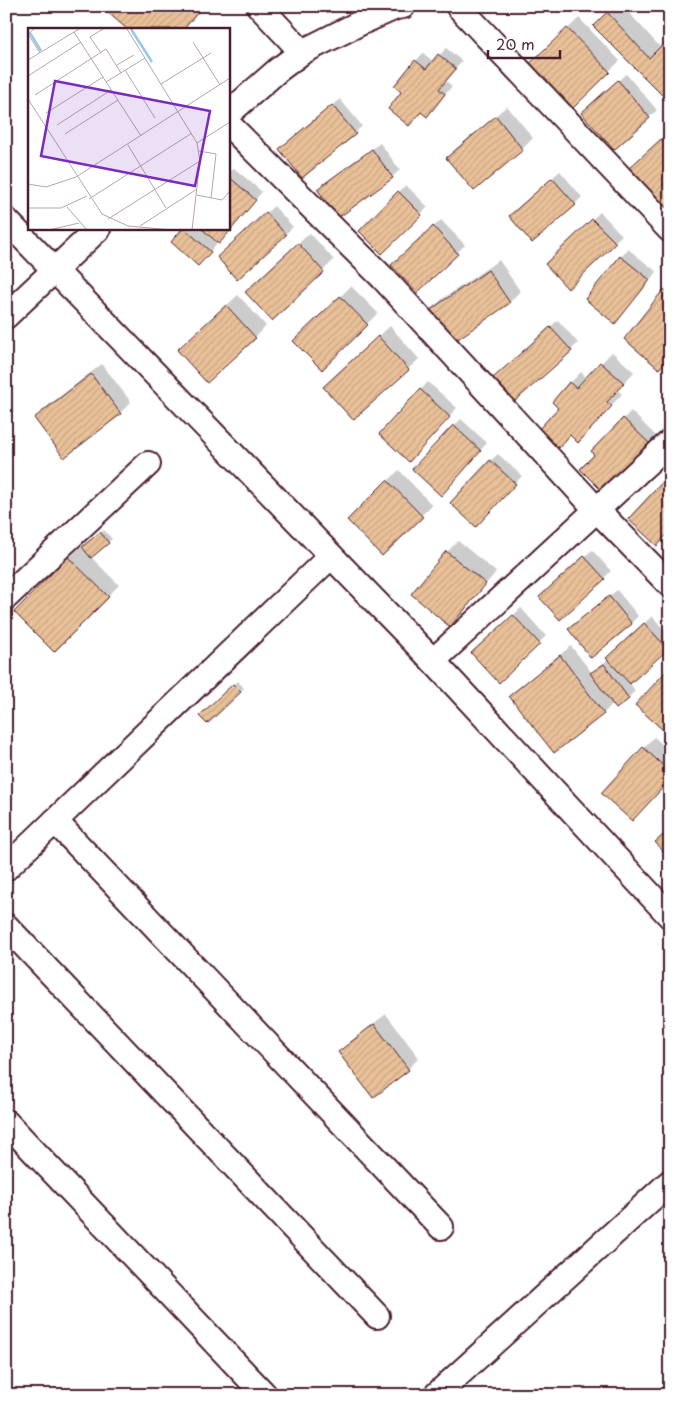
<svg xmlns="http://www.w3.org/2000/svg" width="676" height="1401" font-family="'Playpen Sans',sans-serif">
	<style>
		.shadow { fill: #0003 }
		.building { fill: url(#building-hatch); stroke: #4a1f2b }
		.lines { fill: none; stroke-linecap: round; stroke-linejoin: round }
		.street-casing { stroke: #4a1f2b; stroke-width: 28 }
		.street { stroke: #fff; stroke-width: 24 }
		.inset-river { fill: none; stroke: #93c8f1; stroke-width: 2.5 }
		.inset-road { fill: none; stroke: #b7a5aa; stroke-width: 1 }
		.view { fill: #7b2cbf; fill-opacity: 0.15; stroke: #7b2cbf; stroke-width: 2.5 }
		.inset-edge { fill: none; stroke: #4a1f2b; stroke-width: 2.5 }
	</style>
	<defs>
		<pattern id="building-hatch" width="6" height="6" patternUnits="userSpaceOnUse" patternTransform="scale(1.25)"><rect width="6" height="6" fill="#e9c199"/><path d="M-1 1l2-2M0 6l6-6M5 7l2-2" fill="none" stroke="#c9a584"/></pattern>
	</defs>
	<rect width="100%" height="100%" fill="#fff"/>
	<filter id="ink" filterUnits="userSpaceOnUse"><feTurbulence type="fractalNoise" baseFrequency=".02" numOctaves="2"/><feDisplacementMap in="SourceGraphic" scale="10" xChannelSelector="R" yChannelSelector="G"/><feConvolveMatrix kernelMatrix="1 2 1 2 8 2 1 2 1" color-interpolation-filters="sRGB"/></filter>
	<g filter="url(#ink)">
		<g class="shadow">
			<path d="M 614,6 L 623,6 L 661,48 L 670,95 L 595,26 Z"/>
			<path d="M 579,18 L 620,61 L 609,71 L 546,78 L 525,70 Z"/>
			<path d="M 446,48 L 462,61 L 446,81 L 452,86 L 434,108 L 422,111 L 409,125 L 403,92 L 395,86 L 423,53 L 434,62 Z"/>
			<path d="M 626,74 L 657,110 L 614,148 L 590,105 Z"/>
			<path d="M 340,99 L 362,126 L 355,133 L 280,149 L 288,141 Z"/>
			<path d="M 507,106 L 533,138 L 522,149 L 474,190 L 448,158 L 458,147 Z"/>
			<path d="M 669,132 L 670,133 L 670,201 L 637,162 Z"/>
			<path d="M 380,143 L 400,170 L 392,177 L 338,216 L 319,189 L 326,182 Z"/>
			<path d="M 234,168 L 262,192 L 205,257 L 172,242 L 183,229 L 229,229 L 229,173 Z"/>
			<path d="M 560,171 L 582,197 L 575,204 L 518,208 Z"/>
			<path d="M 406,185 L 428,207 L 382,252 L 361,231 Z"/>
			<path d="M 274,206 L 293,227 L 237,278 L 226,250 Z"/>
			<path d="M 600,212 L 622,235 L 568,287 L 546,264 Z"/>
			<path d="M 441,220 L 465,245 L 417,291 L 400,257 Z"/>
			<path d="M 310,233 L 334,260 L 272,319 L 258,281 Z"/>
			<path d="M 628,249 L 657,272 L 615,322 L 587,299 Z"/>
			<path d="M 499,260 L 520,291 L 510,302 L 452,341 L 431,310 L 442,299 Z"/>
			<path d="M 670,285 L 670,357 L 659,367 L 665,290 Z"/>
			<path d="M 351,286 L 378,313 L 322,369 L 295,341 Z"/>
			<path d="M 238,295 L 266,326 L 255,337 L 190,339 Z"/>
			<path d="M 558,320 L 578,343 L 571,350 L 502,370 Z"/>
			<path d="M 390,326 L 419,359 L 408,369 L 335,376 Z"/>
			<path d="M 612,352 L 634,372 L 617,390 L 622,394 L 589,430 L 560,408 L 570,383 L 581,372 L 587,378 Z"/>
			<path d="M 102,364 L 131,402 L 120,413 L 35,418 L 46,407 Z"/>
			<path d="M 428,382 L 457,408 L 416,453 L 380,434 Z"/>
			<path d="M 631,411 L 658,438 L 620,478 L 593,451 Z"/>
			<path d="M 461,419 L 487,443 L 448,487 L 454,426 Z"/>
			<path d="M 498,454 L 522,476 L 483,518 L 490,461 Z"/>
			<path d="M 399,470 L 432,505 L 382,554 L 349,520 Z"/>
			<path d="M 104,530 L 112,539 L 91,557 L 119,585 L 54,651 L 16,612 L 80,547 L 82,549 Z"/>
			<path d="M 458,541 L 496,572 L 461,614 L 450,625 L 447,552 Z"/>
			<path d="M 592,550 L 611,571 L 604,578 L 548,590 Z"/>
			<path d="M 670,550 L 670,561 L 664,555 Z"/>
			<path d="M 617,590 L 638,616 L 631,623 L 570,629 Z"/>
			<path d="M 521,608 L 546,636 L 539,643 L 481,646 Z"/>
			<path d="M 652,616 L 670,636 L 670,646 L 630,683 L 635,691 L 628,698 L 613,703 L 604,713 L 554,752 L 511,696 L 522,685 L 571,646 L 592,673 L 599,666 L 609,659 L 615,651 Z"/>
			<path d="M 238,681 L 244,688 L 207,722 L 201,716 Z"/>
			<path d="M 654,737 L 670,751 L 670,779 L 643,748 Z"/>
			<path d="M 386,1014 L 419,1058 L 408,1069 L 373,1096 L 340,1052 L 351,1041 Z"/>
		</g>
		<g class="building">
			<path d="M 100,6 L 203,6 L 184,29 L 127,29 Z"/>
			<path d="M 607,12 L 649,58 L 670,37 L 670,97 L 666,99 L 593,26 Z"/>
			<path d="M 567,28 L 610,72 L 573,108 L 545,80 L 539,86 L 523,70 Z"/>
			<path d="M 438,54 L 456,69 L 439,89 L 445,94 L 427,117 L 421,112 L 409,126 L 388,109 L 401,92 L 394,86 L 415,60 L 426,69 Z"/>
			<path d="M 618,80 L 650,118 L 614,150 L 581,113 Z"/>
			<path d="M 332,105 L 356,134 L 302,178 L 279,149 Z"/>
			<path d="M 496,116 L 523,150 L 474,191 L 446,158 Z"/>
			<path d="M 661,139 L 670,148 L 670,203 L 664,208 L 628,169 Z"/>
			<path d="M 372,149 L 393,178 L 338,218 L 317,189 Z"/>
			<path d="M 229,177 L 256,200 L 219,244 L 202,229 L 229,229 Z"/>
			<path d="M 552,178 L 576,205 L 532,243 L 509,216 Z"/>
			<path d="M 398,191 L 422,215 L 382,254 L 359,231 Z"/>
			<path d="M 266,212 L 286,235 L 237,280 L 217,257 Z"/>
			<path d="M 592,219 L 616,243 L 568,289 L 545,264 Z"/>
			<path d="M 433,226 L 458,254 L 417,293 L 391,265 Z"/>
			<path d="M 182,229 L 185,229 L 211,252 L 198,266 L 171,242 Z"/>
			<path d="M 298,243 L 324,272 L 272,321 L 245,292 Z"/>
			<path d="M 620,256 L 650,280 L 615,324 L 585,299 Z"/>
			<path d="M 488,270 L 510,303 L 452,343 L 430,310 Z"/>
			<path d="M 664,289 L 670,294 L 670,356 L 659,369 L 624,339 Z"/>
			<path d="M 340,296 L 368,325 L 322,370 L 293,341 Z"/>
			<path d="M 226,305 L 256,338 L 207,383 L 177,350 Z"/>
			<path d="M 550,327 L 572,351 L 514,402 L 493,378 Z"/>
			<path d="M 378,336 L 409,370 L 353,420 L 323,387 Z"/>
			<path d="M 600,362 L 624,383 L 607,402 L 612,406 L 578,443 L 570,435 L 559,448 L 539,429 L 558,408 L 552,402 L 569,382 L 576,388 Z"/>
			<path d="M 91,374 L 121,414 L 64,458 L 34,418 Z"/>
			<path d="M 420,389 L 450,417 L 409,462 L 379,434 Z"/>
			<path d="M 623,418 L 652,446 L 620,480 L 615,475 L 601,490 L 580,469 L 594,455 L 591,451 Z"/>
			<path d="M 453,425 L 481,451 L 441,496 L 412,469 Z"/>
			<path d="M 490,460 L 516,484 L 476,527 L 450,503 Z"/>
			<path d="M 670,474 L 670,531 L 657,546 L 628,519 Z"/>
			<path d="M 387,480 L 423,517 L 382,556 L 347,520 Z"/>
			<path d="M 100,532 L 109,543 L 91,558 L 82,547 Z"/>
			<path d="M 446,551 L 486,584 L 450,627 L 411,594 Z"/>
			<path d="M 584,556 L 605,579 L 560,620 L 539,597 Z"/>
			<path d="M 68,557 L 109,597 L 54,652 L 14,612 Z"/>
			<path d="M 609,596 L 632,624 L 591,658 L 568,629 Z"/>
			<path d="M 513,615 L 540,644 L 499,683 L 471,653 Z"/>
			<path d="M 644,623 L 668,649 L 630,684 L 606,658 Z"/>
			<path d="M 560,655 L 604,714 L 554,753 L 509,696 Z"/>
			<path d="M 604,664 L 629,699 L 616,709 L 590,673 Z"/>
			<path d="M 670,667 L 670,722 L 663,730 L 635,705 Z"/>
			<path d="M 233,684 L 241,692 L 207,724 L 199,716 Z"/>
			<path d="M 643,747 L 670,772 L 670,780 L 632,821 L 601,793 Z"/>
			<path d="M 670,829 L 670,859 L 655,842 Z"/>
			<path d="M 374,1024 L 409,1070 L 373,1098 L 338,1052 Z"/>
		</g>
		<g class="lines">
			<g class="street-casing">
				<g id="street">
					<path d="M 259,6 L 302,52"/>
					<path d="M 458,6 L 670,230"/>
					<path d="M 229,113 L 278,70 L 302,52 L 362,22 L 396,7 L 403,6"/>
					<path d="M 229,125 L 383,278 L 596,509 L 670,585"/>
					<path d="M 6,220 L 433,661 L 670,916"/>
					<path d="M 6,316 L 98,229"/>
					<path d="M 6,597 L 148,464"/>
					<path d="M 433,661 L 670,442"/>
					<path d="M 55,821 L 441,1227"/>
					<path d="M 6,868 L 331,556"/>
					<path d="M 6,926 L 377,1316"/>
					<path d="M 6,1122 L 265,1395"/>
					<path d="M 436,1395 L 670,1182"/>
				</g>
			</g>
			<use href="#street" class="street"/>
		</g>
	</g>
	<g transform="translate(28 28)">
		<rect width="202" height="202" fill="#fff"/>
		<path class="inset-river" d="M 103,1 L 124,34M 2,5 L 13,23"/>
		<path class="inset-road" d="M 6,1 L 0,6 L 12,25M 99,1 L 169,115 L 172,133 L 164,202M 46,4 L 113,108M 165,14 L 192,57M 73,25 L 62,9 L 75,1M 0,32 L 51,1M 89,37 L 106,27M 97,42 L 127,90M 0,48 L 53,14M 78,54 L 117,30M 133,56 L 183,25M 7,67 L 78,21 L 93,45M 0,71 L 74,186 L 100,198 L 144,202M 18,85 L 75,49M 29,97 L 83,62M 37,106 L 90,72M 169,115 L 202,94M 100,117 L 138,180M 171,123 L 188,126 L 183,170M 0,156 L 18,159 L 48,149 L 202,50M 169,167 L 194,172 L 202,163M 61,171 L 164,105M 39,179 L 59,202M 0,180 L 33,180 L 59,168M 80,191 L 172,133M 112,198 L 169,161M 21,202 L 51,195"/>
		<path class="view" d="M 27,53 L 182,83 L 167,158 L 13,128 Z"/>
		<rect width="202" height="202" class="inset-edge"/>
	</g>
	<rect width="676" height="1401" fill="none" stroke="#fff" stroke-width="25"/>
	<rect x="12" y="12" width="651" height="1376" fill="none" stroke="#4a1f2b" stroke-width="2" filter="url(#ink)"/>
	<path d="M488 50v8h72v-8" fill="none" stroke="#4a1f2b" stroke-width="2.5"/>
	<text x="496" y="50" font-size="15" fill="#4a1f2b" stroke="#ffffff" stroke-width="4" paint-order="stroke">20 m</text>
</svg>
